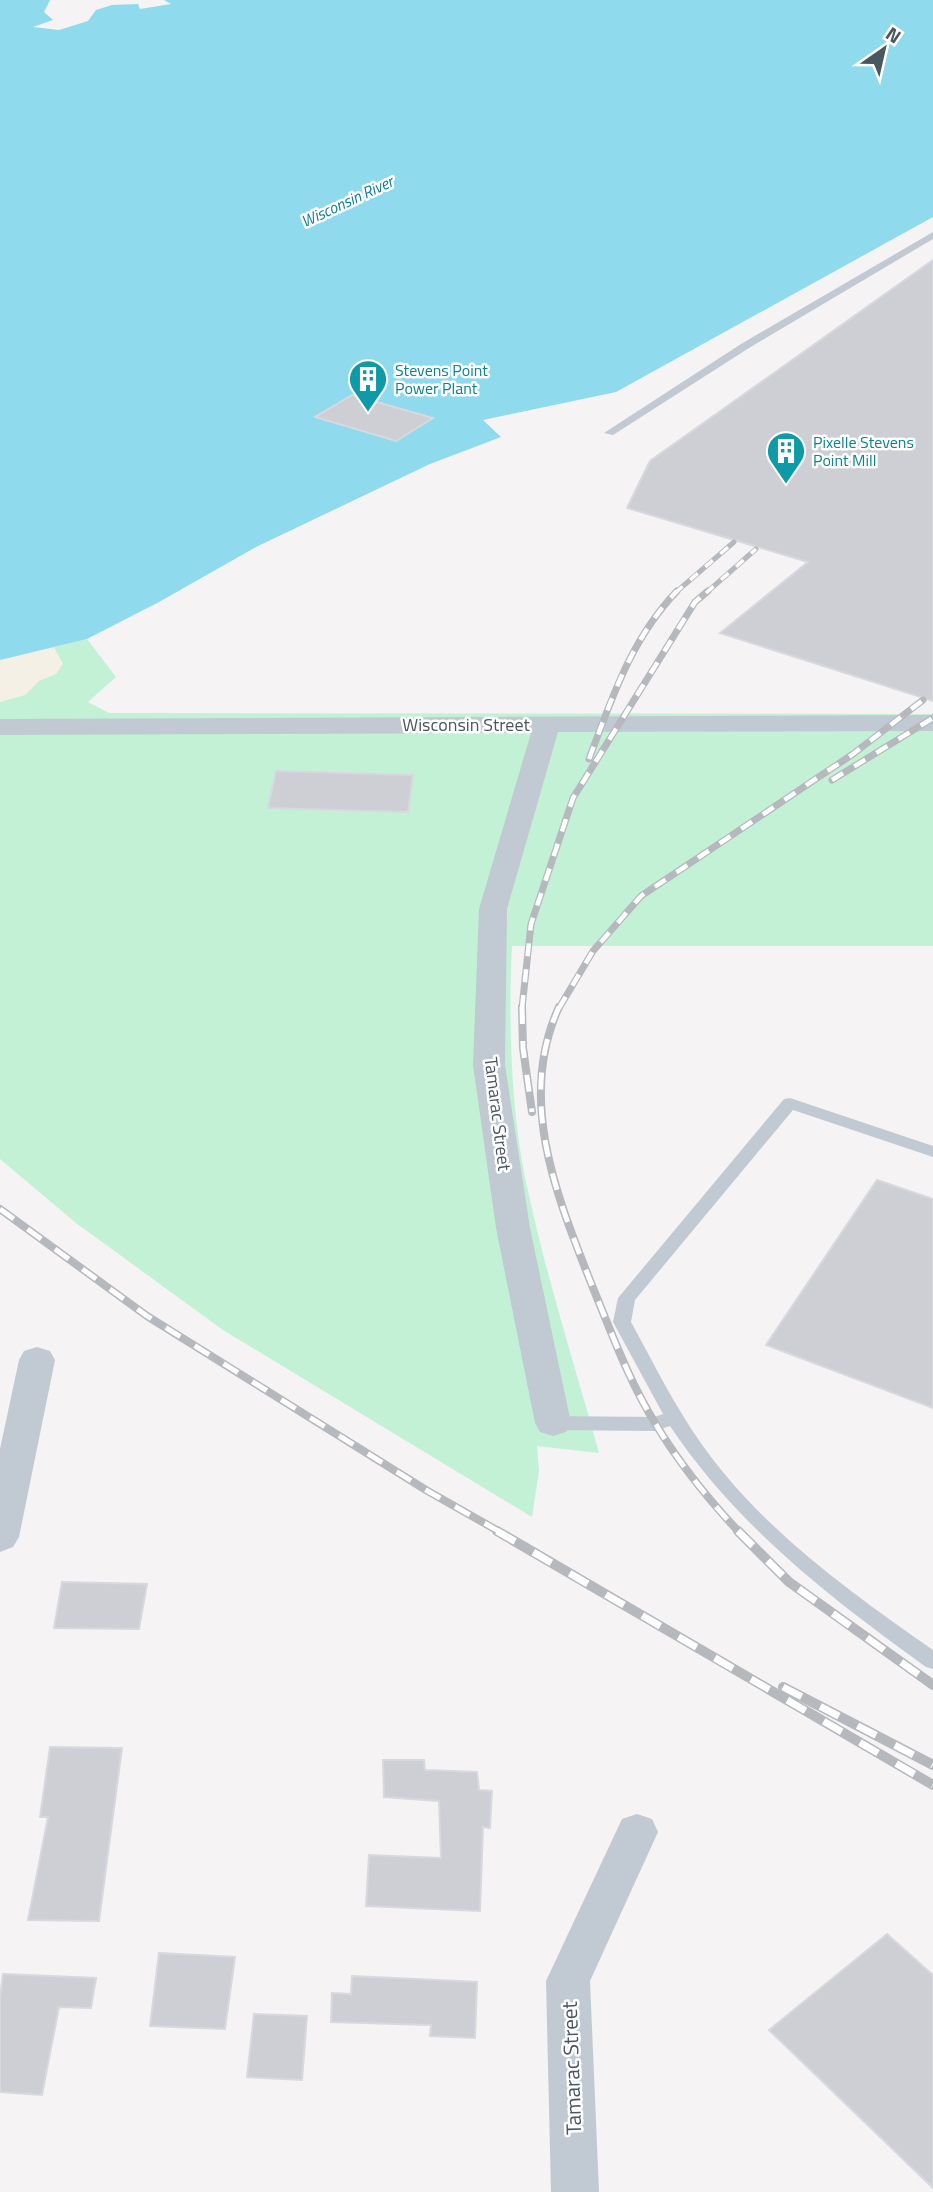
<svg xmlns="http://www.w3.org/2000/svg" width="933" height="2192" font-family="'Titillium Web',sans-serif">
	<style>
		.green { fill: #c3f1d5 }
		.sand { fill: #f5f0e5 }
		.water { fill: #90daee }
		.building { fill: #cdcfd5; stroke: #d7d9de; stroke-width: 2 }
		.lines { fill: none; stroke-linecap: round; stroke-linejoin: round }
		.lane { fill: #c1cad2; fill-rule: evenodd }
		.street { fill: #c1cad2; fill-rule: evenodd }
		.rail-far3-casing { stroke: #b5b8bd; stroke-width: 5 }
		.rail-far2-casing { stroke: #b5b8bd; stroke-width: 7 }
		.rail-far1-casing { stroke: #b5b8bd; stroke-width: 8 }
		.rail-casing { stroke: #b5b8bd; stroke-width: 10 }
		.rail-far3 { stroke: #fff; stroke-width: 3.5; stroke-dasharray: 10; stroke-linecap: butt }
		.rail-far2 { stroke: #fff; stroke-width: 4.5; stroke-dasharray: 13; stroke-linecap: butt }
		.rail-far1 { stroke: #fff; stroke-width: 5; stroke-dasharray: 17; stroke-linecap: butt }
		.rail { stroke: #fff; stroke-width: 7; stroke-dasharray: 21; stroke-linecap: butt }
		.labels { text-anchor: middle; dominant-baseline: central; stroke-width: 5; stroke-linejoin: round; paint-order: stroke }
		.far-water-label { font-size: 16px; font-style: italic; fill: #0c7c9b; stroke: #fff }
		.far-culture-label { font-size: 16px; fill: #0d838f; stroke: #fff; text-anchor: start }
		.street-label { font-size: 18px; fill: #4a5661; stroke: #fff }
		.near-street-label { font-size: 21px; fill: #4a5661; stroke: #fff }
	</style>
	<rect width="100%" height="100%" fill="#f5f3f3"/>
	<path class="green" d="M 87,639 L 116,677 L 88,702 L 109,713 L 933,714 L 933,946 L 512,946 C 508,1021 511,1117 528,1191 C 547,1279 575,1366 599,1453 L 537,1446 L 539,1471 L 532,1517 L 223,1330 L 76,1223 L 0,1159 L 0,660 Z"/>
	<path class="sand" d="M 54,647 L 63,664 L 56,674 L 39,681 L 25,695 L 0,702 L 0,660 Z"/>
	<path class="water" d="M 0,0 L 50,0 L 44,12 L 53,20 L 33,27 L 59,30 L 88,21 L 96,10 L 112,5 L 138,4 L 140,9 L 171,4 L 164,0 L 933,0 L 933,217 L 616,392 L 483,420 L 501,437 L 430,464 L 256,547 L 159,602 L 87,639 L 0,660 Z"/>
	<g class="building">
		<path d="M 933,260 L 933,701 L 720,633 L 808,562 L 627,508 L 650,461 Z"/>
		<path d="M 352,395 L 433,418 L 396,441 L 315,417 Z"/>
		<path d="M 276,771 L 413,775 L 408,812 L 268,808 Z"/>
		<path d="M 877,1180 L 933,1199 L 933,1408 L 766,1345 Z"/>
		<path d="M 62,1582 L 147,1584 L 139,1629 L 54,1628 Z"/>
		<path d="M 50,1747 L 122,1748 L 99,1921 L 28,1920 L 48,1817 L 40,1817 Z"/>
		<path d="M 383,1760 L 424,1760 L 425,1770 L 477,1772 L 479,1790 L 492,1791 L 490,1828 L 483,1827 L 480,1911 L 366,1906 L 369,1855 L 441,1858 L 439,1801 L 384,1797 Z"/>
		<path d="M 887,1934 L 933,1975 L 933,2188 L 769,2030 Z"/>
		<path d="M 159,1953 L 235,1957 L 225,2029 L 150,2026 Z"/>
		<path d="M 3,1974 L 96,1978 L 91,2008 L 59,2007 L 42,2095 L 0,2092 L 0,1997 Z"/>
		<path d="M 352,1976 L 477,1982 L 475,2038 L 430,2036 L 431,2025 L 331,2022 L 332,1993 L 351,1994 Z"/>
		<path d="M 254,2014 L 307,2016 L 302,2080 L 247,2077 Z"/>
	</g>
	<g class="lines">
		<g class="lane">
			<path d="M 933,232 L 933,239 L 749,348 L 613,435 L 604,433 L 741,344 Z"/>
			<path d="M 790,1098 L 933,1146 L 933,1157 L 793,1110 L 635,1300 L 631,1322 C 654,1364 675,1407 703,1446 C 763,1530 850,1592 933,1650 L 933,1669 L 926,1667 C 829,1597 737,1526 670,1426 L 655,1431 L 553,1430 L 547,1428 L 544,1423 L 547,1418 L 553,1416 L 654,1417 L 663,1414 L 613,1322 L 618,1298 L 784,1099 Z"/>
		</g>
		<g class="street">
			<path d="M 933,715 L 933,731 L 558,732 L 507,909 L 505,1065 L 530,1228 L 571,1423 L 566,1432 L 553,1436 L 540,1432 L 535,1423 L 496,1228 L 473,1065 L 479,909 L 531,733 L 0,735 L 0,719 Z"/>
			<path d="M 37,1347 L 50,1351 L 55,1360 L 19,1537 L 13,1547 L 0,1552 L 0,1449 L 19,1360 L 24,1351 Z"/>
			<path d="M 637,1814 L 652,1819 L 658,1832 L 590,1981 L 599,2192 L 551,2192 L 546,1981 L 622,1819 Z"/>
		</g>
		<g class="rail-far3-casing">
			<g id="rail-far3">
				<path d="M 675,593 L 734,542"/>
				<path d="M 706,593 L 756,549"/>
			</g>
		</g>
		<g class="rail-far2-casing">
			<g id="rail-far2">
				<path d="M 589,759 C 612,698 631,639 677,591"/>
				<path d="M 832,780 L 933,718"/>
				<path d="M 522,1008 L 531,924 L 573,798 L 695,602 L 708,591"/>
				<path d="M 559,1008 L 593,951 L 641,896 L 853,754 L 923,700"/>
			</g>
		</g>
		<g class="rail-far1-casing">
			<g id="rail-far1">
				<path d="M 522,1007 L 523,1048 L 532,1112"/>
				<path d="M 559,1007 C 516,1101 558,1199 593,1288 C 612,1334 629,1381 655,1423 C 679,1463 708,1499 739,1532"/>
				<path d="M 0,1209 L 147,1316 L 426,1490 L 500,1532"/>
			</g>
		</g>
		<g class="rail-casing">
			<g id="rail">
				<path d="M 497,1531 L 933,1785"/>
				<path d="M 738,1531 L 789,1582 L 933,1685"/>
				<path d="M 783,1687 L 933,1765"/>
			</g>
		</g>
		<use href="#rail-far3" class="rail-far3"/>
		<use href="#rail-far2" class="rail-far2"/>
		<use href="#rail-far1" class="rail-far1"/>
		<use href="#rail" class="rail"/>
	</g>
	<defs>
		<g id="building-pin" transform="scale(2.0125)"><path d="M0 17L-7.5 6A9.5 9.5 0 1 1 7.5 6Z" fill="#0f9aa8" stroke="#fff"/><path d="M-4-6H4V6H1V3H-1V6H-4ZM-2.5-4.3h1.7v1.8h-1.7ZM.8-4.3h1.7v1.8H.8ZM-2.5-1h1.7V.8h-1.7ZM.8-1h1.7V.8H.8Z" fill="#fff"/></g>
	</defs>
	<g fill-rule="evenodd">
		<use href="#building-pin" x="368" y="379"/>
		<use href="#building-pin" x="786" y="451"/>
	</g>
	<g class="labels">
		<g class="far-water-label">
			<text transform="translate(347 201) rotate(-25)">Wisconsin River</text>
		</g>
		<g class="far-culture-label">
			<text x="395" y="370">Stevens Point<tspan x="395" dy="18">Power Plant</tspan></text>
			<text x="813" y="442">Pixelle Stevens<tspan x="813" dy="18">Point Mill</tspan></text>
		</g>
		<g class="street-label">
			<text x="466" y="724">Wisconsin Street</text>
			<text transform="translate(498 1114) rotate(83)">Tamarac Street</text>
		</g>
		<g class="near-street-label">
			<text transform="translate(571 2068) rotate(-92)">Tamarac Street</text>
		</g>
	</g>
	<g transform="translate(884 49) rotate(34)" stroke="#ffffff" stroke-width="5" paint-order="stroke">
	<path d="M0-5L12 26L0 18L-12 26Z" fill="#4a5661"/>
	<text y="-10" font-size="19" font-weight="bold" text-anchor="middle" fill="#4a5661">N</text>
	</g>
</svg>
